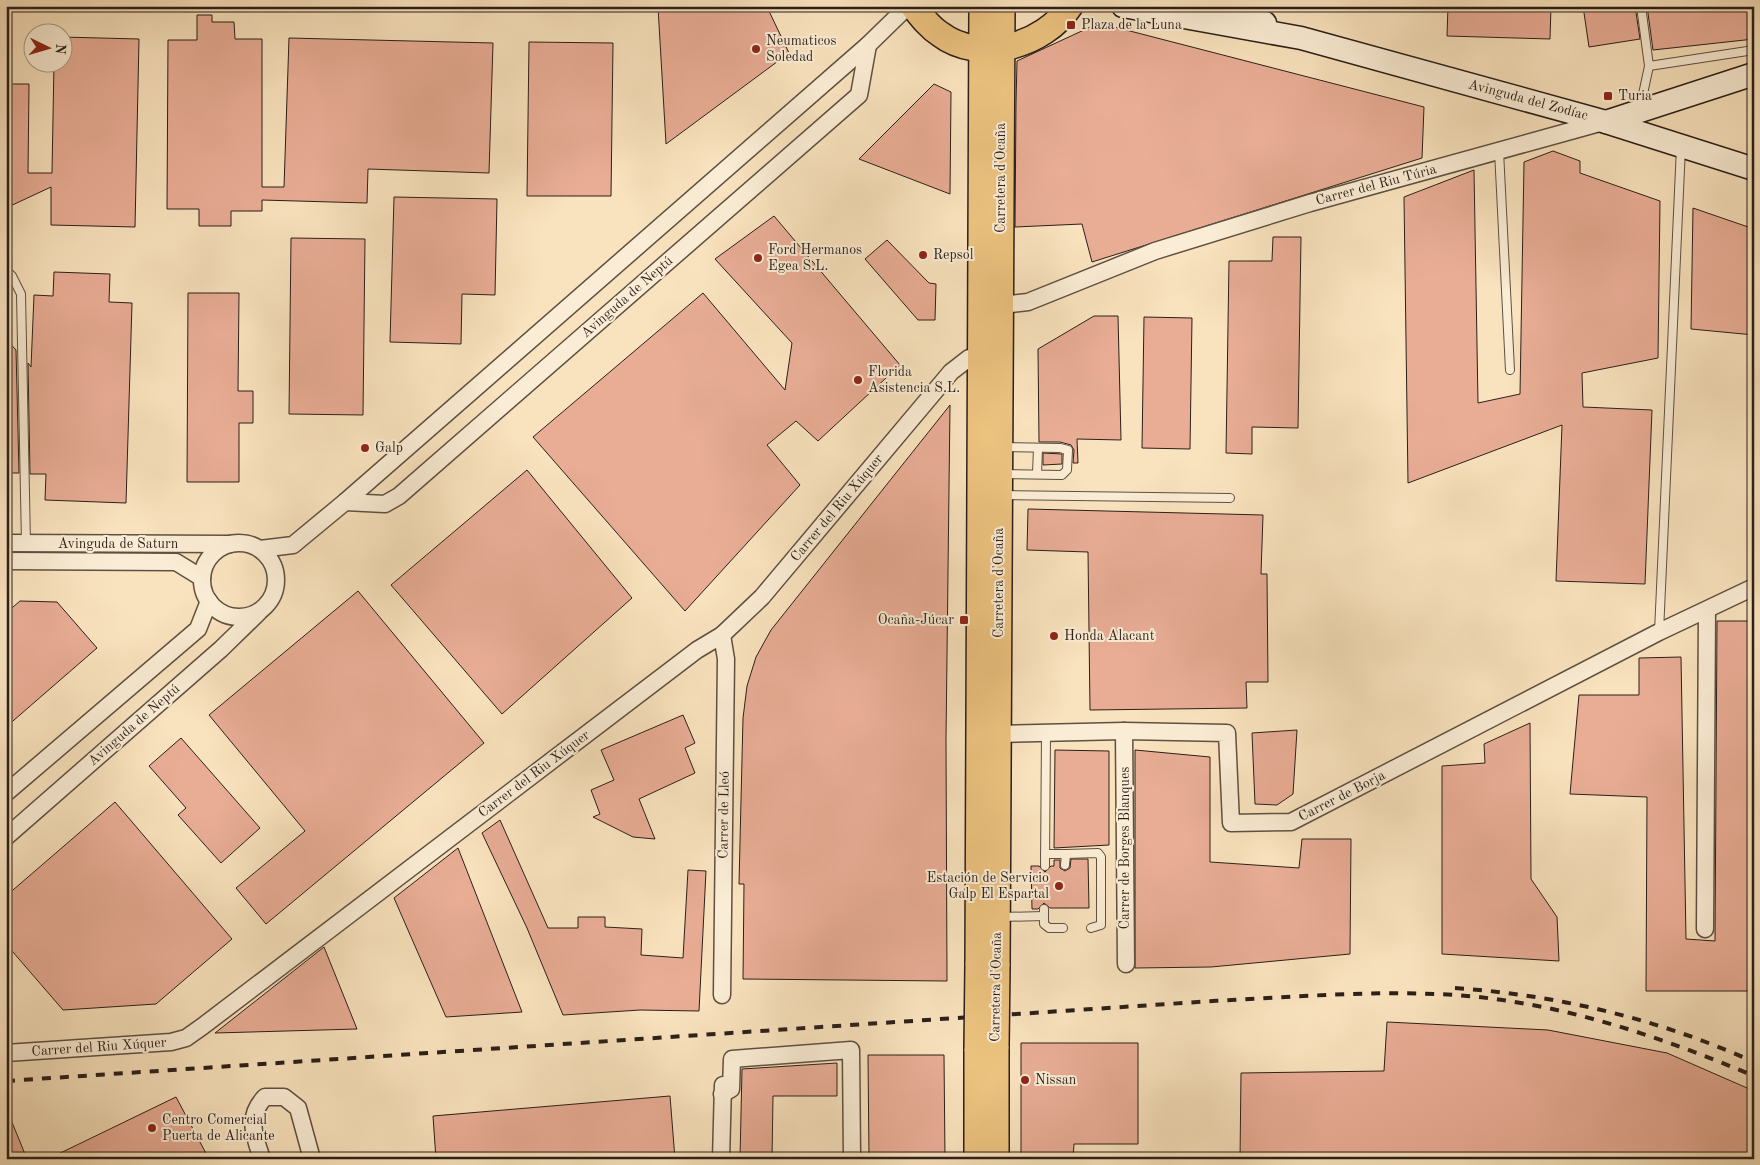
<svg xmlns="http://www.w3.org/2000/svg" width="1760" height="1165" font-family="'Old Standard TT',serif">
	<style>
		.building { fill: #e9ad96; stroke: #2b1f19 }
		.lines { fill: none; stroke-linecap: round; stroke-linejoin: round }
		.lane-casing { stroke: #5e5042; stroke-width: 10 }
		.street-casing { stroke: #5e5042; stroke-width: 19 }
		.secondary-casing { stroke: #2b1f19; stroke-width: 25 }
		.primary-casing { stroke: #2b1f19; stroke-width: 28 }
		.lane { stroke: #fbedd5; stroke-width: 8 }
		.street { stroke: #fbedd5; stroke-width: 16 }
		.secondary { stroke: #fbedd5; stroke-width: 22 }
		.primary { stroke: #ecc27f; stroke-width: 25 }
		.rail { stroke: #2b1f19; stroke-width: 4; stroke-dasharray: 9 9; stroke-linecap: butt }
		.primary-bridge-casing { stroke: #2b1f19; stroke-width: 28; stroke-linecap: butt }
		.primary-bridge { stroke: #ecc27f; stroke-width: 25 }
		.poi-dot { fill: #8f2418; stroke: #fbedd5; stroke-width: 2 }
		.labels { text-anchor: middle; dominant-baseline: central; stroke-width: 4; stroke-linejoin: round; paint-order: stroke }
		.poi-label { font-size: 14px; fill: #2b1f19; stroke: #fbedd5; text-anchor: start }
		.street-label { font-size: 14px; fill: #2b1f19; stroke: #fbedd5 }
	</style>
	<rect width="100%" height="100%" fill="#f9e3be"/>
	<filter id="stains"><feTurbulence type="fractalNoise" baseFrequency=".004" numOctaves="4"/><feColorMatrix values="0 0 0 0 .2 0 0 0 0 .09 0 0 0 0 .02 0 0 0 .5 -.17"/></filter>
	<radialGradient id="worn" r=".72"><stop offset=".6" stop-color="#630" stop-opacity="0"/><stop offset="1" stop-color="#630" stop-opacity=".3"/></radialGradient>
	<g class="building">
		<path d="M 1448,6 L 1551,6 L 1550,39 L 1447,36 Z"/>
		<path d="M 1583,6 L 1635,6 L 1640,39 L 1589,47 Z"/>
		<path d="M 1647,6 L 1753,6 L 1754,39 L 1653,50 Z"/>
		<path d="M 658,7 L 768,9 L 789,53 L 666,144 Z"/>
		<path d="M 197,15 L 212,15 L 212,22 L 234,22 L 235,39 L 262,39 L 262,187 L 284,187 L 289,38 L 493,43 L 489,173 L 368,169 L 367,203 L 262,200 L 262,211 L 231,211 L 231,226 L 199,226 L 199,209 L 167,209 L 168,40 L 197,40 Z"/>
		<path d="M 1099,23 L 1424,107 L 1422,158 L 1092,262 L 1082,224 L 1015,227 L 1016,103 L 1017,61 Z"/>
		<path d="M 62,37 L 139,39 L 135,227 L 51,225 L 51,187 L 6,208 L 6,84 L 29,84 L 28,173 L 52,173 L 54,62 L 62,62 Z"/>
		<path d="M 529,42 L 613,43 L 611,196 L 527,196 Z"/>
		<path d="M 934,84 L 951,92 L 950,194 L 859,159 Z"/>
		<path d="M 1553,151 L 1580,161 L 1580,173 L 1660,201 L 1658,358 L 1582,373 L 1583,407 L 1652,410 L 1645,584 L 1556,581 L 1562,425 L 1408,483 L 1404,197 L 1474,170 L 1478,403 L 1520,394 L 1524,162 Z"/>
		<path d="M 394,197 L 497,199 L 495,295 L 462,294 L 461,344 L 390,342 Z"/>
		<path d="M 1693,208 L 1754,229 L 1754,335 L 1691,329 Z"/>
		<path d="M 774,216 L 900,365 L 818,441 L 796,421 L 767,445 L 800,485 L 685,611 L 533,437 L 703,293 L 785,390 L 792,343 L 715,259 Z"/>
		<path d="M 1273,237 L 1301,237 L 1298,428 L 1252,427 L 1252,454 L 1226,453 L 1229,261 L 1272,261 Z"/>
		<path d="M 291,238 L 365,239 L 363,415 L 289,414 Z"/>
		<path d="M 887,240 L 929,283 L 936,284 L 935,320 L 918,320 L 865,259 Z"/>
		<path d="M 54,272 L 110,274 L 109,302 L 132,303 L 126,503 L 45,500 L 46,474 L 30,474 L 28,363 L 31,367 L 34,295 L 53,296 Z"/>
		<path d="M 188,293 L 239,293 L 238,391 L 253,391 L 253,423 L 239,423 L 239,482 L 187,482 Z"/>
		<path d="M 1094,316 L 1118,316 L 1121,440 L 1077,439 L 1078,463 L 1073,463 L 1074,450 L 1071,445 L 1060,442 L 1039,442 L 1038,349 Z"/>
		<path d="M 1144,317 L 1192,318 L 1190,449 L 1142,448 Z"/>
		<path d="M 6,339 L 16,350 L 19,473 L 6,473 Z"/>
		<path d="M 950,405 L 946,739 L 947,981 L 743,979 L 744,884 L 739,884 L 743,718 L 747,686 L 756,657 L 771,630 Z"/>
		<path d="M 1043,453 L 1062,454 L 1062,464 L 1043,465 Z"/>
		<path d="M 527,470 L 632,598 L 502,714 L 391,585 Z"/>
		<path d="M 1028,509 L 1263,515 L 1261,574 L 1267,574 L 1268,682 L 1246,682 L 1247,708 L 1090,710 L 1088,552 L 1027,550 Z"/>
		<path d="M 358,591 L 484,743 L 266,924 L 236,888 L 305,831 L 209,715 Z"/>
		<path d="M 20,601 L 57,602 L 97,648 L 6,727 L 6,613 Z"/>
		<path d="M 1717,621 L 1754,621 L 1754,991 L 1646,991 L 1647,797 L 1570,794 L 1579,695 L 1639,695 L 1639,658 L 1681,657 L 1686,939 L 1715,941 Z"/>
		<path d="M 683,715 L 695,743 L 685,748 L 695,773 L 639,799 L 655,839 L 633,837 L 593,817 L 600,814 L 591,790 L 614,780 L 601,750 Z"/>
		<path d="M 1530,723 L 1531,879 L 1557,917 L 1559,961 L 1442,954 L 1442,766 L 1485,763 L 1484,744 Z"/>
		<path d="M 1297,730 L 1293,794 L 1277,805 L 1255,804 L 1252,733 Z"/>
		<path d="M 181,738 L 260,828 L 221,863 L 178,815 L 186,808 L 149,766 Z"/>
		<path d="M 1055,750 L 1109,751 L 1109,845 L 1054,848 Z"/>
		<path d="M 1135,750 L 1210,757 L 1210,862 L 1299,868 L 1302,839 L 1351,839 L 1350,954 L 1211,967 L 1135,968 Z"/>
		<path d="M 115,802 L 232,939 L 156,1004 L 63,1010 L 6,944 L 6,896 Z"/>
		<path d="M 500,820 L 548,928 L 578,928 L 578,917 L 605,917 L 605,927 L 642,929 L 641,955 L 683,958 L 688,870 L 706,871 L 699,1011 L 640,1010 L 563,1015 L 527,928 L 482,833 Z"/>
		<path d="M 458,848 L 522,1012 L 446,1017 L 394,898 Z"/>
		<path d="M 1071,859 L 1088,859 L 1089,908 L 1050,908 L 1044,903 L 1038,909 L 1032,909 L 1031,866 L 1039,866 L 1045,872 L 1051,866 L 1054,866 L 1054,860 L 1060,860 L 1060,868 L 1065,871 L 1070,868 Z"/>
		<path d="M 324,947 L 357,1029 L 215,1033 Z"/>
		<path d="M 1387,1022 L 1548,1030 L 1667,1053 L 1754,1091 L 1754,1159 L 1240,1159 L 1241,1073 L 1384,1071 Z"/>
		<path d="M 1021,1043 L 1138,1043 L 1138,1144 L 1074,1144 L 1073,1159 L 1021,1159 Z"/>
		<path d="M 868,1055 L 944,1055 L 945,1159 L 869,1159 Z"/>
		<path d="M 837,1063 L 837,1096 L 773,1096 L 772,1159 L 740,1159 L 742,1069 Z"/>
		<path d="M 670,1096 L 675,1159 L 436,1159 L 433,1116 Z"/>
		<path d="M 176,1097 L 209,1159 L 48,1159 Z"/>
		<path d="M 6,1110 L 7,1110 L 27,1159 L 6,1159 Z"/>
	</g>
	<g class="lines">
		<g class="lane-casing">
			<g id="lane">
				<path d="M 1641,6 L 1649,66 L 1754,50"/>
				<path d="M 1640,108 L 1649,66"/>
				<path d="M 1499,151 L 1510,370"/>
				<path d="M 6,270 L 12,276 L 21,294 L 26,544"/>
				<path d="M 1002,474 L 1062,475 L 1067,470 L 1068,450 L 1060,448 L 1002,447"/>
				<path d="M 1037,474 L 1038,448"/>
				<path d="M 1002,495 L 1230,498"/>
				<path d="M 1659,632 L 1681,147"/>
				<path d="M 1045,854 L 1066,854 L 1065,865"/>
				<path d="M 1066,854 L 1098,853 L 1101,857 L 1101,925 L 1091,928"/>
				<path d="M 1045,866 L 1046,733"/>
				<path d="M 1044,909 L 1044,924 L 1049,928 L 1063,928"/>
				<path d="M 1002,917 L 1044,916"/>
			</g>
		</g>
		<g class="street-casing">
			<g id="street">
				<path d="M 1001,305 L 1028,302 L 1155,251 L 1310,203 L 1603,122"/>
				<path d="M 345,502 L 385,504 L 399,496 L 859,95 L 868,45"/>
				<path d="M 6,543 L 230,544"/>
				<circle cx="239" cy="580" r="37"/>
				<path d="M 260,549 L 293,545 L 345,502 L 868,45 L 908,6"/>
				<path d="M 6,561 L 176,562 L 202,578"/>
				<path d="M 722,635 L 726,659 L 722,995"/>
				<path d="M 1124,731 L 1126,964"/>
				<path d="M 991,740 L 998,734 L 1124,731 L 1227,733 L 1231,823 L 1291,822 L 1659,632 L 1754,587"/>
				<path d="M 6,793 L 198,629 L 209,601"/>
				<path d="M 6,837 L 221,649 L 259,612"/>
				<path d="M 1705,929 L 1707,611"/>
				<path d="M 6,1053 L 171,1042 L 186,1038 L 203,1026 L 697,650 L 722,635 L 762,597 L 951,372 L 969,358 L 981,358"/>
				<path d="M 722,1094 L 731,1089 L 732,1059 L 851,1050 L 852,1159"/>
				<path d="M 262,1159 C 254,1135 246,1117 265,1097 L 284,1097 L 298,1108 L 312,1159"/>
				<path d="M 721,1159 L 723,1085"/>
			</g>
		</g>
		<g class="secondary-casing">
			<g id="secondary">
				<path d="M 1123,6 L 1301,38 L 1606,122 L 1754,169"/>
				<path d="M 1222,6 L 1265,23"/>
				<path d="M 1606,122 L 1754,74"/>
			</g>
		</g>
		<g class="primary-casing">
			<g id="primary">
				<path d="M 913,6 C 921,16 929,27 940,34 C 980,64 1044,46 1070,6"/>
				<path d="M 978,965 L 982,6"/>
				<path d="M 997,966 L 1002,6"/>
				<path d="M 996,1046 L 996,1159"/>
				<path d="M 977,1159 L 977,1049"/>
			</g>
		</g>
		<use href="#lane" class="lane"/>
		<use href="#street" class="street"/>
		<use href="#secondary" class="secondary"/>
		<use href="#primary" class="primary"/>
		<g class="rail">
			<path d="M 1455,988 C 1558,995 1659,1019 1754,1062"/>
			<path d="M 6,1081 L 1213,1001 C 1294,997 1375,990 1455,995 C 1559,1002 1659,1036 1754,1076"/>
		</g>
		<g class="primary-bridge-casing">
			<g id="primary-bridge">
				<path d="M 996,1046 L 997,966"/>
				<path d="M 977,1049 L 978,965"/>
			</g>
		</g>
		<use href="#primary-bridge" class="primary-bridge"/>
	</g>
	<g class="poi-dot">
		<rect x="1066" y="20" width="10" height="10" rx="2.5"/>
		<circle cx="756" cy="49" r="5"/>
		<rect x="1603" y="91" width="10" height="10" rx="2.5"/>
		<circle cx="923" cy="255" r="5"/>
		<circle cx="758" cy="258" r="5"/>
		<circle cx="858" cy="380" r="5"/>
		<circle cx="365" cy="448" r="5"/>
		<rect x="959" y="615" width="10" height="10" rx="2.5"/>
		<circle cx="1054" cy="636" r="5"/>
		<circle cx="1059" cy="886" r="5"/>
		<circle cx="1025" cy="1080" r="5"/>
		<circle cx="152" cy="1128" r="5"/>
	</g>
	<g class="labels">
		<g class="poi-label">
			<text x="1081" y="25">Plaza de la Luna</text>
			<text x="766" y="41">Neumaticos<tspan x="766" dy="16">Soledad</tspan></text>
			<text x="1618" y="96">Turia</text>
			<text x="768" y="250">Ford Hermanos<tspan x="768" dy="16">Egea S.L.</tspan></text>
			<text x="933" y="255">Repsol</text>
			<text x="868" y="372">Florida<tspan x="868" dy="16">Asistencia S.L.</tspan></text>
			<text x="375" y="448">Galp</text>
			<text x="954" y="620" text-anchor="end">Ocaña-Júcar</text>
			<text x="1064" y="636">Honda Alacant</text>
			<text x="1049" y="878" text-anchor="end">Estación de Servicio<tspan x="1049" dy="16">Galp El Espartal</tspan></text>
			<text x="1035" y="1080">Nissan</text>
			<text x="162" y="1120">Centro Comercial<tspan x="162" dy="16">Puerta de Alicante</tspan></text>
		</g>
		<g class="street-label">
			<text transform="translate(1528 100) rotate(15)">Avinguda del Zodíac</text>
			<text transform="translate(1001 178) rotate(-90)">Carretera d'Ocaña</text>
			<text transform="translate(1376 185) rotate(-15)">Carrer del Riu Túria</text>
			<text transform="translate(627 297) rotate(-41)">Avinguda de Neptú</text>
			<text transform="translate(837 508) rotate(-50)">Carrer del Riu Xúquer</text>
			<text x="118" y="544">Avinguda de Saturn</text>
			<text transform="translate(999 583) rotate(-90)">Carretera d'Ocaña</text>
			<text transform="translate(134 725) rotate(-41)">Avinguda de Neptú</text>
			<text transform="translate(534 774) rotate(-37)">Carrer del Riu Xúquer</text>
			<text transform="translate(1342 796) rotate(-27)">Carrer de Borja</text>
			<text transform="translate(724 815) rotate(-89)">Carrer de Lleó</text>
			<text transform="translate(1125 848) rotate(-90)">Carrer de Borges Blanques</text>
			<text transform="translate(996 987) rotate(-89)">Carretera d'Ocaña</text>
			<text transform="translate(99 1047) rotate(-4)">Carrer del Riu Xúquer</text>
		</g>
	</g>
	<rect width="1760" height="1165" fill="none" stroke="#f9e3be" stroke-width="25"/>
	<rect x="8" y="8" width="1745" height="1150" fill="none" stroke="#2b1f19" stroke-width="2.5"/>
	<rect x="12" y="12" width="1735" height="1140" fill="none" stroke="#2b1f19"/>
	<g transform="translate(48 48) rotate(95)"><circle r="24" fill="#fbedd5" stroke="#a89b8a"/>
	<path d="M0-4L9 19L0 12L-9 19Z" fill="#8f2418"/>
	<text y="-8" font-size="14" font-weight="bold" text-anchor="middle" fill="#2b1f19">N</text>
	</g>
	<rect width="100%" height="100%" filter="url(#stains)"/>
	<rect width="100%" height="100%" fill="url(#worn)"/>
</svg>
